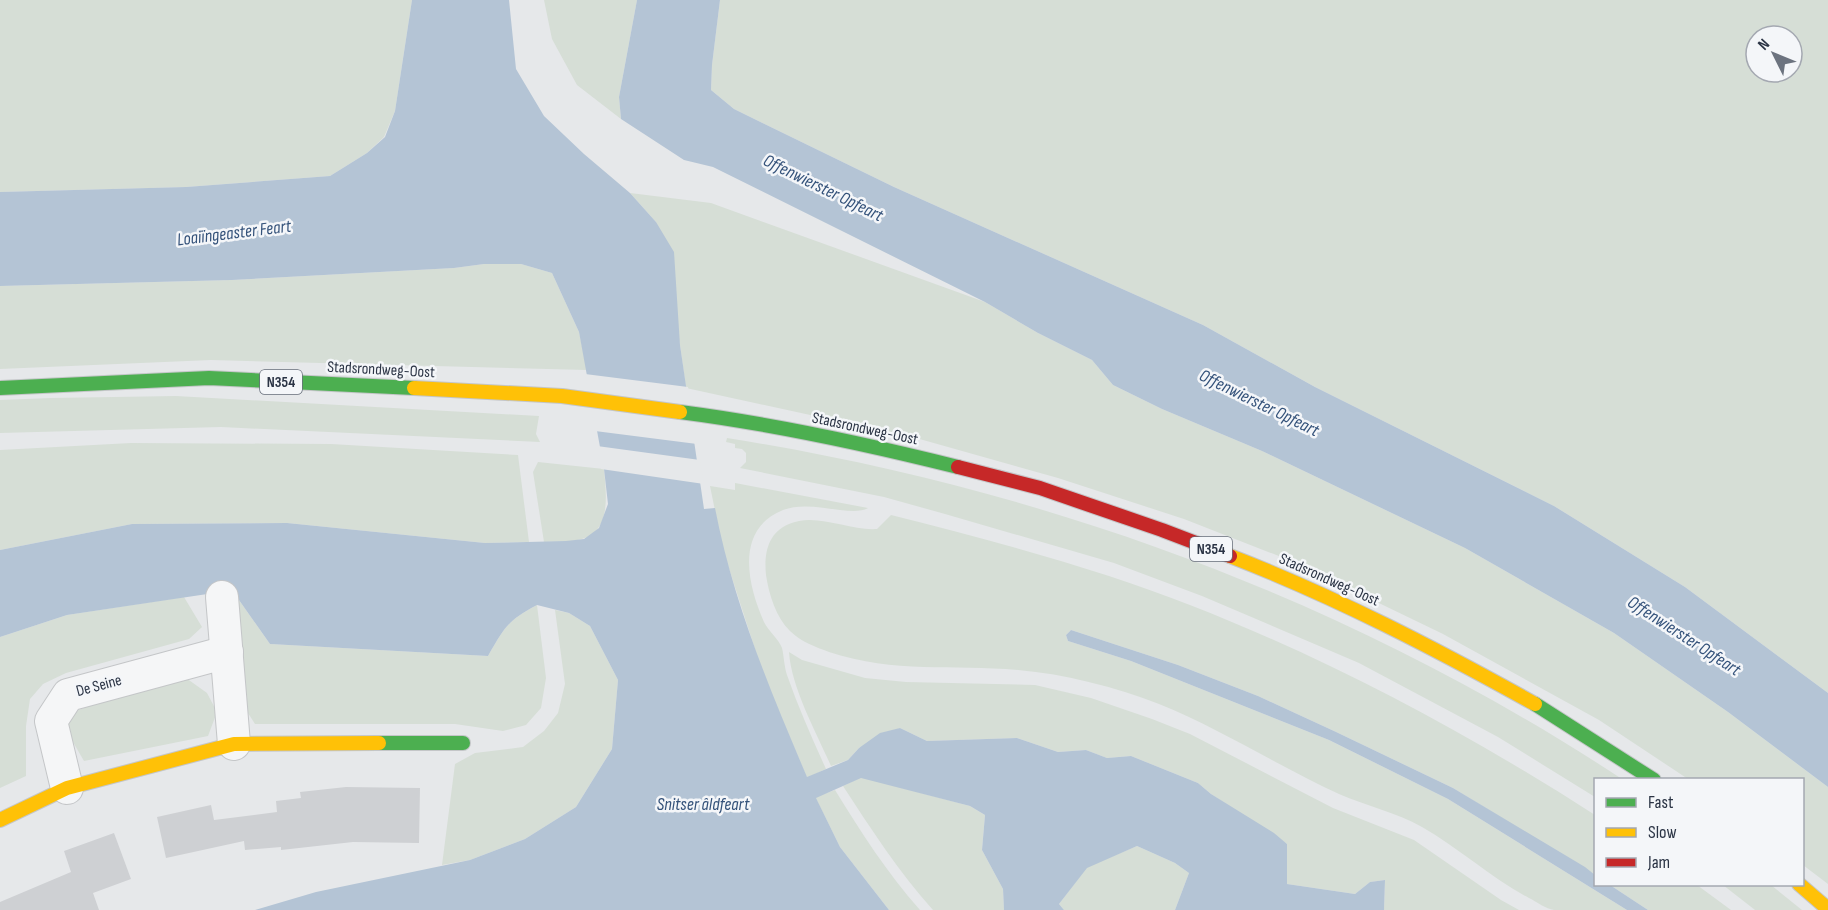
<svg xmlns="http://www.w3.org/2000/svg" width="1828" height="910" font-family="'Sofia Sans Condensed',sans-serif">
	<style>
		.green { fill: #d6ded6; fill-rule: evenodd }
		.water { fill: #b4c4d5 }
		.pier { fill: #e6e8ea }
		.building { fill: #ced0d3 }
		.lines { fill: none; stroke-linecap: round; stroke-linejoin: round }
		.street-casing { stroke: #c4c6c8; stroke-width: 34 }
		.fast-casing { stroke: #c4c6c8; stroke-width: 16 }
		.slow-casing { stroke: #c4c6c8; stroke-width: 16 }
		.jam-casing { stroke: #c4c6c8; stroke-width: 16 }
		.street { stroke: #f5f6f7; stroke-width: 32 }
		.fast { stroke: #4caf50; stroke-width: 14 }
		.slow { stroke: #ffc107; stroke-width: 14 }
		.jam { stroke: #c62828; stroke-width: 14 }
		.labels { text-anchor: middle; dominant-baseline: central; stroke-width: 5; stroke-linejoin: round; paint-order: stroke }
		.shield { fill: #f4f6f9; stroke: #676e7b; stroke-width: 1.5 }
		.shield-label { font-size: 15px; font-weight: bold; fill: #2b3445 }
		.street-label { font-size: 16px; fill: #2b3445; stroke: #f4f6f9 }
		.water-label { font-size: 18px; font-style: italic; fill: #34527a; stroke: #f4f6f9 }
	</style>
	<rect width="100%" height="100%" fill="#e6e8ea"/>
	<g class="green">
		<path d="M 0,0 L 412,0 L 395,111 L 384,137 L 367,153 L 330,176 L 186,187 L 0,192 Z"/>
		<path d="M 544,0 L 637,0 L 619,97 L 621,119 L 577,85 L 552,39 Z"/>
		<path d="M 720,0 L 1828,0 L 1828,693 L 1685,587 L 1554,506 L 1315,387 L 1203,325 L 894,187 L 734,109 L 711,90 L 712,65 ZM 1756,36 L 1792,36 L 1792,72 L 1756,72 Z"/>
		<path d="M 630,193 L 711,203 L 985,302 L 1038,333 L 1092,360 L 1113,385 L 1162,409 L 1262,451 L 1465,548 L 1614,633 L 1728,712 L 1828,787 L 1828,884 L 1803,865 L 1802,780 L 1688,779 L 1599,720 L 1443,634 L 1294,562 L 1184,519 L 1058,478 L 916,438 L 686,388 L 680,345 L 656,222 Z"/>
		<path d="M 484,264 L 521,264 L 552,273 L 579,332 L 587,370 L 211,360 L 0,369 L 0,286 L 232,280 L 454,268 Z"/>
		<path d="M 176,396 L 539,416 L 536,434 L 540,442 L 221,427 L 0,433 L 0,400 L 51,398 Z"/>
		<path d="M 727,438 C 1048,489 1351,601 1622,779 L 1596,780 L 1595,797 L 1498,737 L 1359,663 L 1202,596 L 1114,563 L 945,514 L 884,497 L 740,468 L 746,462 L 746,453 L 742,449 L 735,448 L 735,444 L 726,442 Z"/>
		<path d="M 131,443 L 331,444 L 518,455 L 529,542 L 485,543 L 287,523 L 132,524 L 0,550 L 0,450 Z"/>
		<path d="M 538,462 L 604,469 C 606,492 612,531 582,539 C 570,543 556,541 544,542 L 533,472 Z"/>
		<path d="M 735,483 L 868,508 C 851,518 811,499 783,510 C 735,529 747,584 764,622 C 768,631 779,639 782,648 C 784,656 784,666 787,675 C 798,707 812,738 826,769 L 807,778 L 763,674 L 723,550 L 710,486 L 735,490 Z"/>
		<path d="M 891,515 C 964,533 1037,553 1109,576 C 1281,633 1444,718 1595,815 L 1595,875 L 1453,788 L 1334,731 L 1258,696 L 1178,665 L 1071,630 L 1066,635 L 1068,641 L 1131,661 L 1329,740 L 1448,799 L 1627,910 C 1606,910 1573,910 1554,910 C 1546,909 1537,902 1529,898 C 1491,878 1459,848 1422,827 C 1396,812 1366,806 1339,794 C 1278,766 1221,729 1159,704 C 1115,687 1065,674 1018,670 C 951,664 896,674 829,652 C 816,647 801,642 790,631 C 776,617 769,595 766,575 C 764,555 767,533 789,524 C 816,512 849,531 877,529 Z"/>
		<path d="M 232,596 L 239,600 L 270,644 L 488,656 C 505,627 507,621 537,605 L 546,678 L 541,708 L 526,725 L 503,731 L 455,724 L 255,724 L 241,702 Z"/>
		<path d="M 184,597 L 202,627 L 189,639 L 66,673 L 43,684 L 30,699 L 26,726 L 26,776 L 0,788 L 0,637 L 67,615 Z"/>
		<path d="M 555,610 L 569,613 L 590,626 L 618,680 L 612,749 L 576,807 L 525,839 L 470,860 L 442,865 L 455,764 L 475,753 L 523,747 L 544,731 L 558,713 L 565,684 Z"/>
		<path d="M 789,652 L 802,660 L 865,678 L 906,682 L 1035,685 L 1091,698 L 1152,719 L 1190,734 L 1333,808 L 1414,840 L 1501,900 L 1519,910 L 1384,910 L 1385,880 L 1370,882 L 1355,894 L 1287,884 L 1287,844 L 1211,794 L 1198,783 L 1131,756 L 1107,758 L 1086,750 L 1058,752 L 1017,738 L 927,741 L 900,728 L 859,748 L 848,760 L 831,766 C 817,734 791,687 789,652 Z"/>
		<path d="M 186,678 L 207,693 L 217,712 L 208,736 L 84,761 L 73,742 L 67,722 L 71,713 L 99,702 Z"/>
		<path d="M 861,777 L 970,806 L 985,815 L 982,850 L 1003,889 L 1004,910 L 933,910 C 899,872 871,829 843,786 Z"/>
		<path d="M 835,790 C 861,832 887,873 920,910 L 889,910 L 840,847 L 815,797 Z"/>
		<path d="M 1137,846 L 1175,863 L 1189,873 L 1175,910 L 1064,910 L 1059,904 L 1087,867 Z"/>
		<path d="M 1610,885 L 1697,885 L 1731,910 L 1648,910 Z"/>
		<path d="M 1723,885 L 1771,885 L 1802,910 L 1755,910 Z"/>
	</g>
	<g class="water">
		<path d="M 412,0 L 509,0 L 516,69 L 544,116 L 584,154 L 630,193 L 656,222 L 674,252 L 680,345 L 704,509 L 715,508 C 733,602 770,690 807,777 L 848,760 L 859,748 L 880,733 L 900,728 L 927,741 L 1017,738 L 1058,752 L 1086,750 L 1107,758 L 1131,756 L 1198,783 L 1211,794 L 1274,833 L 1287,844 L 1287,884 L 1355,894 L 1370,882 L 1385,880 L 1384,910 L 1175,910 L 1189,873 L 1175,863 L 1137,846 L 1087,868 L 1059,904 L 1064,910 L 1004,910 L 1003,889 L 982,850 L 985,815 L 970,806 L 861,778 L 816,798 L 840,847 L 889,910 L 255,910 L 316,892 L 470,860 L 525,839 L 576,807 L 612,749 L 618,680 L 590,626 L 569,613 L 537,605 C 507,621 505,627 488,656 L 270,644 L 239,600 L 232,596 L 214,593 L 67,615 L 0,637 L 0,550 L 132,524 L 287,523 L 485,543 L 566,541 L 584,539 L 599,528 L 608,504 L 604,469 L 579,332 L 552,273 L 521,264 L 484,264 L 454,268 L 232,280 L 0,286 L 0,192 L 186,187 L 330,176 L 367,153 L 385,137 L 395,111 Z"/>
		<path d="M 637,0 L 720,0 L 712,65 L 711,90 L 734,109 L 894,187 L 1203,325 L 1315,387 L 1554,506 L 1685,587 L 1828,693 L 1828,787 L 1728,712 L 1614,633 L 1465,548 L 1262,451 L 1162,409 L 1113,385 L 1092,360 L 1038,333 L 985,302 L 713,167 L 684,160 L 621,119 L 619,97 Z"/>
		<path d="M 1071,630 L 1178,665 L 1258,696 L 1334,731 L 1453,788 L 1585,867 L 1595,875 L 1596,884 L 1610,885 L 1648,910 L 1627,910 L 1448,799 L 1329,740 L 1131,661 L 1068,641 L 1066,635 Z"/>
	</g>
	<g class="pier">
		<path d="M 585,374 L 688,387 L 697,444 L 595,431 Z"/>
		<path d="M 597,446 L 700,460 L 704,484 L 601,469 Z"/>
	</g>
	<g class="building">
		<path d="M 346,787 L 420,788 L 419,843 L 353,842 L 281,850 L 281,847 L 245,850 L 244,841 L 166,858 L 157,817 L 211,805 L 214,820 L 277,812 L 276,801 L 301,798 L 300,792 Z"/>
		<path d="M 114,833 L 131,879 L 93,893 L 99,910 L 0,910 L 0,902 L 71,872 L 64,851 Z"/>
	</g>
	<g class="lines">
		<g class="street-casing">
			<g id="street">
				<path d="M 222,597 L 234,744"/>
				<path d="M 67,788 L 51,721 L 68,695 L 227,652"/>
			</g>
		</g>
		<g class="fast-casing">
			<g id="fast">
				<path d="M 0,388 L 209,378 L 414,388"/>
				<path d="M 680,412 C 773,424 866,444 958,467"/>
				<path d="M 1535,704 L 1654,780"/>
				<path d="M 379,743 L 463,743"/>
			</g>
		</g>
		<g class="slow-casing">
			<g id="slow">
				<path d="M 414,388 L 562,396 L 680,412"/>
				<path d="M 1230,556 C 1336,597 1436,649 1535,704"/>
				<path d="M 0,820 L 67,788 L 234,744 L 379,743"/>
				<path d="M 1799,884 L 1828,909"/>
			</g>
		</g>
		<g class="jam-casing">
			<path id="jam" d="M 958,467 L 1040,488 L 1162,530 L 1230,556"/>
		</g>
		<use href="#street" class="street"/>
		<use href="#fast" class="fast"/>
		<use href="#slow" class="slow"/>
		<use href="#jam" class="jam"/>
	</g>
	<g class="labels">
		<g class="shield">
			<rect x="260" y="370" width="42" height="24" rx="4.5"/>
			<rect x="1190" y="537" width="42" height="24" rx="4.5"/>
		</g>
		<g class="shield-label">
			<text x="281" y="382">N354</text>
			<text x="1211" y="549">N354</text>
		</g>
		<g class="street-label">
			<text transform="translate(381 370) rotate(3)">Stadsrondweg-Oost</text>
			<text transform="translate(865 429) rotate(12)">Stadsrondweg-Oost</text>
			<text transform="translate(1329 580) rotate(24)">Stadsrondweg-Oost</text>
			<text transform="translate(99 686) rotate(-15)">De Seine</text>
		</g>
		<g class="water-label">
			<text transform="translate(823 188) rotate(26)">Offenwierster Opfeart</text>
			<text transform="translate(234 233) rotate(-7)">Loaiïngeaster Feart</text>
			<text transform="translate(1259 403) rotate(26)">Offenwierster Opfeart</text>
			<text transform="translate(1684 636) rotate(33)">Offenwierster Opfeart</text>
			<text x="703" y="804">Snitser âldfeart</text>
		</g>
	</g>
	<rect x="1594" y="778" width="210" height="108" fill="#f4f6f9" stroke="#a4a8b1" stroke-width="1.5"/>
	<rect x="1606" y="798" width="30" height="9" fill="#4caf50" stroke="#a4a8b1" stroke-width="1.5"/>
	<text x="1648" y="808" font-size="18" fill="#2b3445">Fast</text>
	<rect x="1606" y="828" width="30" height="9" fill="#ffc107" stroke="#a4a8b1" stroke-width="1.5"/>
	<text x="1648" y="838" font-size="18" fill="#2b3445">Slow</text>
	<rect x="1606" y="858" width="30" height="9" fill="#c62828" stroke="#a4a8b1" stroke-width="1.5"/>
	<text x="1648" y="868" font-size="18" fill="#2b3445">Jam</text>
	<g transform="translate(1774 54) rotate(313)"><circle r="28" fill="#f4f6f9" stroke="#a4a8b1" stroke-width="1.5"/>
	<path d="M0-4.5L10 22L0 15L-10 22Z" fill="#6c737f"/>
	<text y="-9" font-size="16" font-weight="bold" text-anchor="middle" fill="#2b3445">N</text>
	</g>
</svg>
